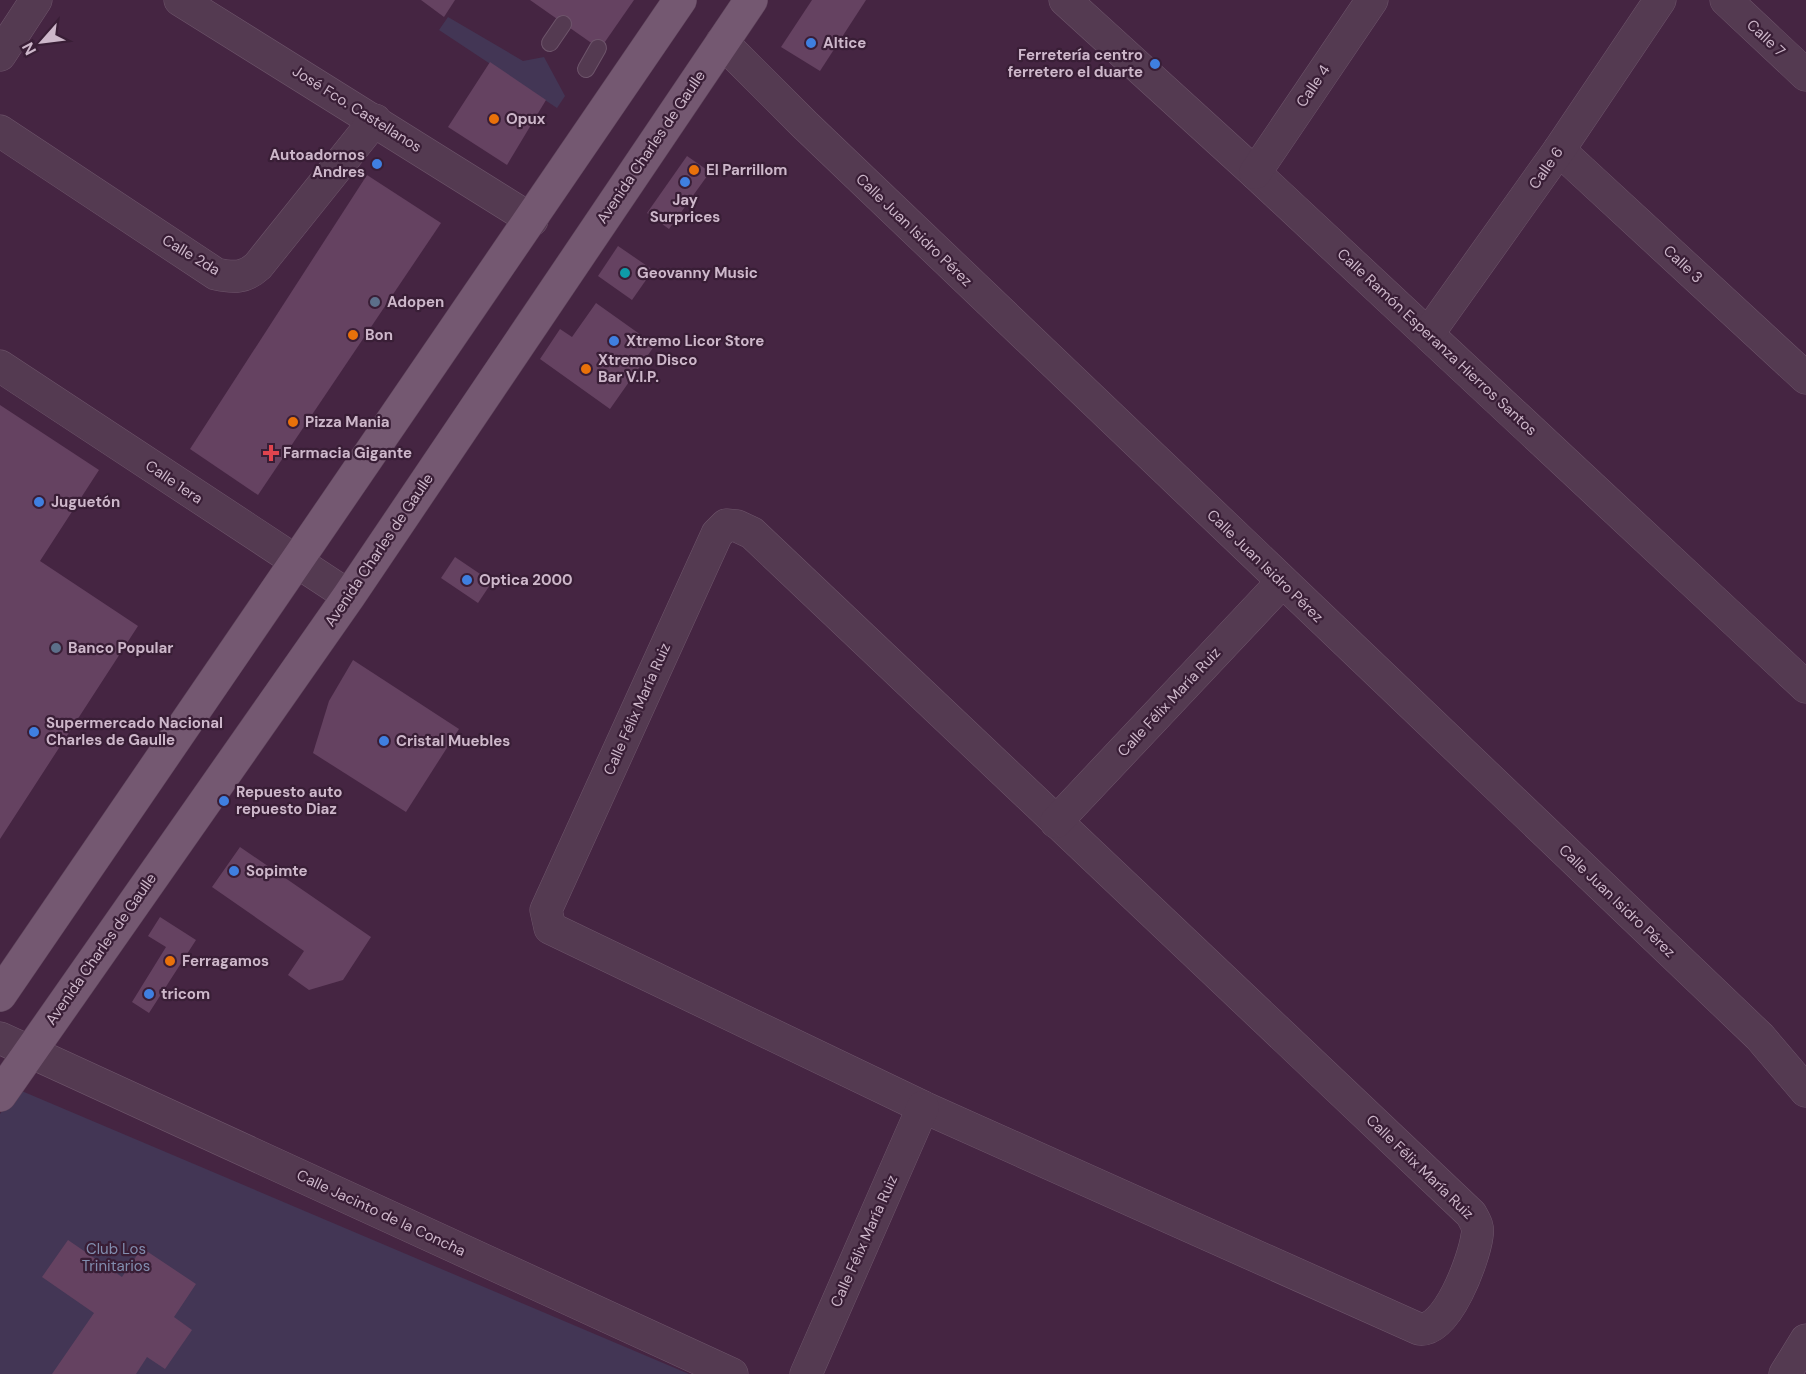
<svg xmlns="http://www.w3.org/2000/svg" width="1806" height="1374" font-family="'DM Sans',sans-serif">
	<style>
		.green { fill: #433655 }
		.building { fill: #654261 }
		.lines { fill: none; stroke-linecap: round; stroke-linejoin: round }
		.service-casing { stroke: #6e556b; stroke-width: 18 }
		.minor-casing { stroke: #6e556b; stroke-width: 33 }
		.primary-casing { stroke: #5d435a; stroke-width: 34 }
		.service { stroke: #543a51; stroke-width: 16 }
		.minor { stroke: #543a51; stroke-width: 32 }
		.primary { stroke: #745871; stroke-width: 33 }
		.shop-dot { fill: #3f7fe0; stroke: #391e36; stroke-width: 2 }
		.food-dot { fill: #e8710a; stroke: #391e36; stroke-width: 2 }
		.culture-dot { fill: #0f9aa8; stroke: #391e36; stroke-width: 2 }
		.service-dot { fill: #5c6f8a; stroke: #391e36; stroke-width: 2 }
		.health-dot { fill: #e0444e; stroke: #391e36; stroke-width: 2 }
		.labels { text-anchor: middle; dominant-baseline: central; stroke-width: 4.5; stroke-linejoin: round; paint-order: stroke }
		.street-label { font-size: 15px; fill: #cdb7ca; stroke: #391e36 }
		.poi-label { font-size: 15px; font-weight: bold; fill: #cdb7ca; stroke: #391e36; text-anchor: start }
		.park-label { font-size: 15px; fill: #828dae; stroke: #391e36 }
	</style>
	<rect width="100%" height="100%" fill="#452542"/>
	<g class="green">
		<path d="M 448,17 L 523,61 L 544,57 L 565,96 L 557,108 L 439,30 Z"/>
		<path d="M 17,1089 L 689,1374 L 0,1374 L 0,1114 Z"/>
	</g>
	<g class="building">
		<path d="M 421,0 L 455,0 L 444,17 Z"/>
		<path d="M 530,0 L 634,0 L 600,49 Z"/>
		<path d="M 812,0 L 866,0 L 820,71 L 781,47 Z"/>
		<path d="M 490,62 L 546,100 L 507,165 L 448,127 Z"/>
		<path d="M 687,156 L 710,172 L 669,229 L 647,213 Z"/>
		<path d="M 367,175 L 441,223 L 258,495 L 190,449 Z"/>
		<path d="M 618,246 L 653,270 L 632,300 L 598,276 Z"/>
		<path d="M 596,303 L 655,345 L 610,409 L 540,359 L 560,329 L 572,337 Z"/>
		<path d="M 0,405 L 99,470 L 40,561 L 138,626 L 0,839 Z"/>
		<path d="M 455,557 L 492,582 L 478,603 L 441,578 Z"/>
		<path d="M 353,660 L 459,729 L 406,812 L 313,753 L 329,701 Z"/>
		<path d="M 240,847 L 371,937 L 343,980 L 309,990 L 288,975 L 304,951 L 212,887 Z"/>
		<path d="M 160,917 L 196,940 L 149,1013 L 132,1002 L 166,947 L 148,936 Z"/>
		<path d="M 68,1240 L 122,1277 L 142,1248 L 196,1284 L 174,1317 L 192,1330 L 165,1369 L 147,1357 L 136,1374 L 52,1374 L 94,1313 L 42,1277 Z"/>
	</g>
	<g class="lines">
		<g class="service-casing">
			<g id="service">
				<path d="M 550,43 L 563,24"/>
				<path d="M 586,69 L 598,48"/>
			</g>
		</g>
		<g class="minor-casing">
			<g id="minor">
				<path d="M 180,0 L 532,220"/>
				<path d="M 1065,0 L 1255,173 L 1806,687"/>
				<path d="M 1726,0 L 1806,75"/>
				<path d="M 722,42 L 805,125 L 1760,1037 L 1806,1091"/>
				<path d="M 0,55 L 36,0"/>
				<path d="M 0,131 L 216,274 C 234,278 245,278 258,266 L 375,120"/>
				<path d="M 1559,150 L 1806,378"/>
				<path d="M 1255,173 L 1372,0"/>
				<path d="M 1428,334 L 1559,150 L 1660,0"/>
				<path d="M 0,366 L 349,596"/>
				<path d="M 726,525 L 737,526 L 752,533 L 1471,1214 C 1475,1221 1479,1227 1477,1236 C 1474,1259 1447,1333 1419,1329 L 923,1107 L 550,928 L 546,910 L 717,534 Z"/>
				<path d="M 1056,822 L 1282,582"/>
				<path d="M 0,1038 L 732,1374"/>
				<path d="M 806,1374 L 923,1107"/>
				<path d="M 1785,1374 L 1806,1340"/>
			</g>
		</g>
		<g class="primary-casing">
			<g id="primary">
				<path d="M 0,995 L 680,0"/>
				<path d="M 0,1095 L 349,596 L 751,0"/>
			</g>
		</g>
		<use href="#service" class="service"/>
		<use href="#minor" class="minor"/>
		<use href="#primary" class="primary"/>
	</g>
	<g class="shop-dot">
		<circle cx="811" cy="43" r="6"/>
		<circle cx="1155" cy="64" r="6"/>
		<circle cx="377" cy="164" r="6"/>
		<circle cx="685" cy="182" r="6"/>
		<circle cx="614" cy="341" r="6"/>
		<circle cx="39" cy="502" r="6"/>
		<circle cx="467" cy="580" r="6"/>
		<circle cx="34" cy="732" r="6"/>
		<circle cx="384" cy="741" r="6"/>
		<circle cx="224" cy="801" r="6"/>
		<circle cx="234" cy="871" r="6"/>
		<circle cx="149" cy="994" r="6"/>
	</g>
	<g class="food-dot">
		<circle cx="494" cy="119" r="6"/>
		<circle cx="694" cy="170" r="6"/>
		<circle cx="353" cy="335" r="6"/>
		<circle cx="586" cy="369" r="6"/>
		<circle cx="293" cy="422" r="6"/>
		<circle cx="170" cy="961" r="6"/>
	</g>
	<circle class="culture-dot" cx="625" cy="273" r="6"/>
	<g class="service-dot">
		<circle cx="375" cy="302" r="6"/>
		<circle cx="56" cy="648" r="6"/>
	</g>
	<path class="health-dot" d="M268 444h6v6h6v6h-6v6h-6v-6h-6v-6h6z"/>
	<g class="labels">
		<g class="street-label">
			<text transform="translate(1766 38) rotate(43)">Calle 7</text>
			<text transform="translate(1313 86) rotate(-56)">Calle 4</text>
			<text transform="translate(357 109) rotate(32)">José Fco. Castellanos</text>
			<text transform="translate(651 147) rotate(-56)">Avenida Charles de Gaulle</text>
			<text transform="translate(1546 168) rotate(-55)">Calle 6</text>
			<text transform="translate(914 230) rotate(44)">Calle Juan Isidro Pérez</text>
			<text transform="translate(191 255) rotate(31)">Calle 2da</text>
			<text transform="translate(1683 264) rotate(43)">Calle 3</text>
			<text transform="translate(1437 342) rotate(43)">Calle Ramón Esperanza Hierros Santos</text>
			<text transform="translate(174 482) rotate(34)">Calle 1era</text>
			<text transform="translate(379 550) rotate(-56)">Avenida Charles de Gaulle</text>
			<text transform="translate(1265 566) rotate(44)">Calle Juan Isidro Pérez</text>
			<text transform="translate(1169 702) rotate(-47)">Calle Félix María Ruiz</text>
			<text transform="translate(637 709) rotate(-66)">Calle Félix María Ruiz</text>
			<text transform="translate(1617 901) rotate(44)">Calle Juan Isidro Pérez</text>
			<text transform="translate(101 949) rotate(-55)">Avenida Charles de Gaulle</text>
			<text transform="translate(1420 1167) rotate(44)">Calle Félix María Ruiz</text>
			<text transform="translate(381 1213) rotate(25)">Calle Jacinto de la Concha</text>
			<text transform="translate(864 1241) rotate(-66)">Calle Félix María Ruiz</text>
		</g>
		<g class="poi-label">
			<text x="823" y="43">Altice</text>
			<text x="1143" y="55" text-anchor="end">Ferretería centro<tspan x="1143" dy="17">ferretero el duarte</tspan></text>
			<text x="506" y="119">Opux</text>
			<text x="365" y="155" text-anchor="end">Autoadornos<tspan x="365" dy="17">Andres</tspan></text>
			<text x="706" y="170">El Parrillom</text>
			<text x="685" y="200" text-anchor="middle">Jay<tspan x="685" dy="17">Surprices</tspan></text>
			<text x="637" y="273">Geovanny Music</text>
			<text x="387" y="302">Adopen</text>
			<text x="365" y="335">Bon</text>
			<text x="626" y="341">Xtremo Licor Store</text>
			<text x="598" y="360">Xtremo Disco<tspan x="598" dy="17">Bar V.I.P.</tspan></text>
			<text x="305" y="422">Pizza Mania</text>
			<text x="283" y="453">Farmacia Gigante</text>
			<text x="51" y="502">Juguetón</text>
			<text x="479" y="580">Optica 2000</text>
			<text x="68" y="648">Banco Popular</text>
			<text x="46" y="723">Supermercado Nacional<tspan x="46" dy="17">Charles de Gaulle</tspan></text>
			<text x="396" y="741">Cristal Muebles</text>
			<text x="236" y="792">Repuesto auto<tspan x="236" dy="17">repuesto Diaz</tspan></text>
			<text x="246" y="871">Sopimte</text>
			<text x="182" y="961">Ferragamos</text>
			<text x="161" y="994">tricom</text>
		</g>
		<g class="park-label">
			<text x="116" y="1249">Club Los<tspan x="116" dy="17">Trinitarios</tspan></text>
		</g>
	</g>
	<g transform="translate(42 42) rotate(242)" stroke="#391e36" stroke-width="4.5" paint-order="stroke">
	<path d="M0-4.5L10 22L0 15L-10 22Z" fill="#cdb7ca"/>
	<text y="-9" font-size="16" font-weight="bold" text-anchor="middle" fill="#cdb7ca">N</text>
	</g>
</svg>
